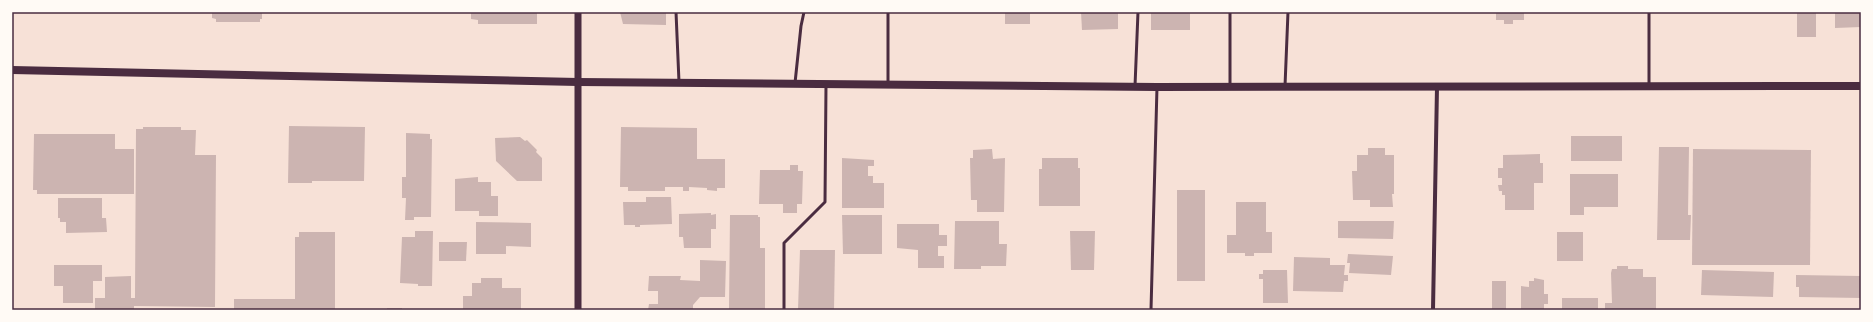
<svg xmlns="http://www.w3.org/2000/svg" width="1873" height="322" font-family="'Source Sans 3',sans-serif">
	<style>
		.building { fill: #ccb4b1 }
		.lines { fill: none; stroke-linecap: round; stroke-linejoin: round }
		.service { stroke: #4a2c40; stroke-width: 3 }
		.minor { stroke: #4a2c40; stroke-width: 4 }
		.tertiary { stroke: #4a2c40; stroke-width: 7 }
		.secondary { stroke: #4a2c40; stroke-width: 8 }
		.neatline { fill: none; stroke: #4a2c40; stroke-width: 1.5 }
	</style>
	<rect width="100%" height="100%" fill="#f7e1d7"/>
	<g class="building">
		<path d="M 212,12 L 262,12 L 262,19 L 260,19 L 260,22 L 216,22 L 216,19 L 212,18 Z"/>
		<path d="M 471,12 L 537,12 L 537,24 L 478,24 L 478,20 L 471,19 Z"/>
		<path d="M 620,12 L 666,12 L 666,25 L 623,24 Z"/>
		<rect x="1005" y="12" width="25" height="12"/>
		<path d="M 1081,12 L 1118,12 L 1118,29 L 1082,30 Z"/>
		<rect x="1151" y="12" width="39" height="18"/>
		<path d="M 1496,12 L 1524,12 L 1524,20 L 1513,20 L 1513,24 L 1504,24 L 1504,20 L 1496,20 Z"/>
		<rect x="1797" y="12" width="19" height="25"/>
		<path d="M 1835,12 L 1861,12 L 1861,27 L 1835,28 Z"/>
		<path d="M 289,126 L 365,127 L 364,181 L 312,181 L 312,183 L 288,183 Z"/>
		<path d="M 143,127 L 181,127 L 181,130 L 196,130 L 195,155 L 216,155 L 215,307 L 134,306 L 134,310 L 95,310 L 95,298 L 105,298 L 105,277 L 131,276 L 131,298 L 135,298 L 136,129 L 143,129 Z"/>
		<path d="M 621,127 L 697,128 L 697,159 L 725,159 L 725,188 L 717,188 L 717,191 L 707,190 L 707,188 L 689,187 L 689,191 L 683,191 L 683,187 L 665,187 L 665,191 L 628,191 L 628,187 L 620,187 Z"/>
		<path d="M 406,133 L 430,134 L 430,139 L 432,139 L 431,217 L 414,217 L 414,220 L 405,220 L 406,198 L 402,198 L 402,177 L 406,177 Z"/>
		<path d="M 34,134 L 115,134 L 115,149 L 134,149 L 134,194 L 37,194 L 37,190 L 33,190 Z"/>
		<rect x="1571" y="136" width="51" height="25"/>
		<path d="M 520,137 L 525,141 L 527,140 L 537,150 L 536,152 L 542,158 L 542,181 L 517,181 L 496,161 L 495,138 Z"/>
		<path d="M 1659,147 L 1689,147 L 1688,215 L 1691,215 L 1690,240 L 1657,240 Z"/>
		<path d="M 1368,148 L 1385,148 L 1385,155 L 1394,155 L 1394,194 L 1392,194 L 1393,207 L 1370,207 L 1370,200 L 1353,200 L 1352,171 L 1357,171 L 1357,155 L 1368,155 Z"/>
		<path d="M 992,149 L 993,159 L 1005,158 L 1004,212 L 977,212 L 977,200 L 971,200 L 970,158 L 973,158 L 973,150 Z"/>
		<path d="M 1693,149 L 1811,150 L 1810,265 L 1692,265 Z"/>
		<path d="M 1540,154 L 1540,163 L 1543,163 L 1543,183 L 1534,183 L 1534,210 L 1505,210 L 1505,195 L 1502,195 L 1502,191 L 1499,191 L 1498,185 L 1502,185 L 1502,178 L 1498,178 L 1498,168 L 1503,168 L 1503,155 Z"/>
		<path d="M 842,158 L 874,160 L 874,166 L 868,166 L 868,176 L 873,176 L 873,183 L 884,183 L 884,208 L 842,208 Z"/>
		<path d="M 1042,158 L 1078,158 L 1078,168 L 1080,168 L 1080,206 L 1039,206 L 1039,169 L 1042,169 Z"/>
		<path d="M 790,165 L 798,165 L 798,171 L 803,171 L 802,204 L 797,204 L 797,213 L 783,213 L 783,204 L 759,204 L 760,170 L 790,170 Z"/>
		<path d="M 1570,174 L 1618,174 L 1618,207 L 1584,207 L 1584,215 L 1570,215 Z"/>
		<path d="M 478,177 L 478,182 L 491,182 L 491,196 L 498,196 L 498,216 L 479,216 L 479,211 L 455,211 L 455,179 Z"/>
		<rect x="1177" y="190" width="28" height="91"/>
		<path d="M 646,197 L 671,197 L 672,224 L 640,225 L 640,227 L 635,227 L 635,225 L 624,225 L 623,202 L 646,202 Z"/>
		<path d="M 58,198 L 102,198 L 102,218 L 106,218 L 107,232 L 66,233 L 66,222 L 60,222 L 60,218 L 58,218 Z"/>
		<path d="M 1236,202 L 1266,202 L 1266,232 L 1272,232 L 1272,253 L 1254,253 L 1254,256 L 1245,256 L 1245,253 L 1227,253 L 1227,235 L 1236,235 Z"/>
		<path d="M 711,213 L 711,215 L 716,214 L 716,229 L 711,229 L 711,248 L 684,248 L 683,237 L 679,237 L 679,214 Z"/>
		<path d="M 730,215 L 758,215 L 758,217 L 760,217 L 760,248 L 765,248 L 765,310 L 729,310 Z"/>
		<path d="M 842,215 L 882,215 L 882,254 L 843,254 Z"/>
		<path d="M 955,221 L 999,221 L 999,244 L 1007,244 L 1006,266 L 981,266 L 981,269 L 954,269 Z"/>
		<path d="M 1338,221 L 1394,221 L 1393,239 L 1338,238 Z"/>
		<path d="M 476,222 L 531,223 L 531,247 L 506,246 L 506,254 L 476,254 Z"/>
		<path d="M 897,224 L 939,224 L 939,235 L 947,235 L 947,246 L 938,246 L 938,256 L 944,256 L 944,268 L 918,268 L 918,250 L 897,248 Z"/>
		<path d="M 415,231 L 433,231 L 432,286 L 418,286 L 418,284 L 400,283 L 402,237 L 415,237 Z"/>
		<path d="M 1070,231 L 1095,231 L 1094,270 L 1071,270 Z"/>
		<path d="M 299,232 L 335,232 L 335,310 L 234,310 L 234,299 L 295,299 L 295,237 L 299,237 Z"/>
		<rect x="1557" y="232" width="26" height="29"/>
		<path d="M 439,242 L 467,242 L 466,261 L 439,261 Z"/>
		<path d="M 800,250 L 835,250 L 834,310 L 798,310 Z"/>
		<path d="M 1348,254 L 1393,256 L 1391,275 L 1349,273 L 1350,263 L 1347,263 Z"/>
		<path d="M 1294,257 L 1330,258 L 1330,265 L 1345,265 L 1344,275 L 1348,275 L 1348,281 L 1344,281 L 1343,292 L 1293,291 Z"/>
		<path d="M 700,260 L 726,261 L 725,297 L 700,297 L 693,305 L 693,310 L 648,310 L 649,304 L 658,304 L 658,291 L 648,291 L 649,276 L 681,276 L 680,280 L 700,281 Z"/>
		<path d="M 54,265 L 102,265 L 102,281 L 93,281 L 93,303 L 63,303 L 63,286 L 54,286 Z"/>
		<path d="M 1617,266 L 1628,266 L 1628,269 L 1643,269 L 1643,277 L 1656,277 L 1656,310 L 1605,310 L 1605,303 L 1612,303 L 1611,273 L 1612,269 L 1617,269 Z"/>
		<path d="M 1263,270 L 1287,270 L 1288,303 L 1263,303 L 1263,279 L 1259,279 L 1259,274 L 1263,274 Z"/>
		<path d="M 1702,270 L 1774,272 L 1773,297 L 1701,295 Z"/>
		<path d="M 1796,275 L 1861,276 L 1861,298 L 1799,297 L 1799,287 L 1796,287 Z"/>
		<path d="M 481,278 L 502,278 L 502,288 L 521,288 L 521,310 L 463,310 L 463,296 L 472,296 L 472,283 L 481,283 Z"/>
		<path d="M 1534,278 L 1544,280 L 1544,294 L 1548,294 L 1548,304 L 1544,304 L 1544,310 L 1521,310 L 1521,286 L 1529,287 L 1529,281 L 1534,281 Z"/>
		<rect x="1492" y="281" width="14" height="29"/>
		<rect x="1562" y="298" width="36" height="12"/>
		<rect x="387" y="308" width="15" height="2"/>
	</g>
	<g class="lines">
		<g class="service">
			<path d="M 676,12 L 679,82"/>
			<path d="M 1649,12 L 1649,86"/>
			<path d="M 795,83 L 801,26 L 804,12"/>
			<path d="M 888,84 L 888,12"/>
			<path d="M 1135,86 L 1138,12"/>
			<path d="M 1285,86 L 1288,12"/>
			<path d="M 1230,87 L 1230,12"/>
			<path d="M 784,310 L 784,243 L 825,202 L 826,85"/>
			<path d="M 1151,310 L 1157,87"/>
		</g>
		<path class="minor" d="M 1433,310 L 1437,87"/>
		<path class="tertiary" d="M 578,12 L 578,310"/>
		<path class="secondary" d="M 12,70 L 578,82 L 1157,87 L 1861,86"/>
	</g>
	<rect width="1873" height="322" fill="none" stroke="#fffaf5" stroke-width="26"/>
	<rect x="13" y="13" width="1847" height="296" class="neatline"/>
</svg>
